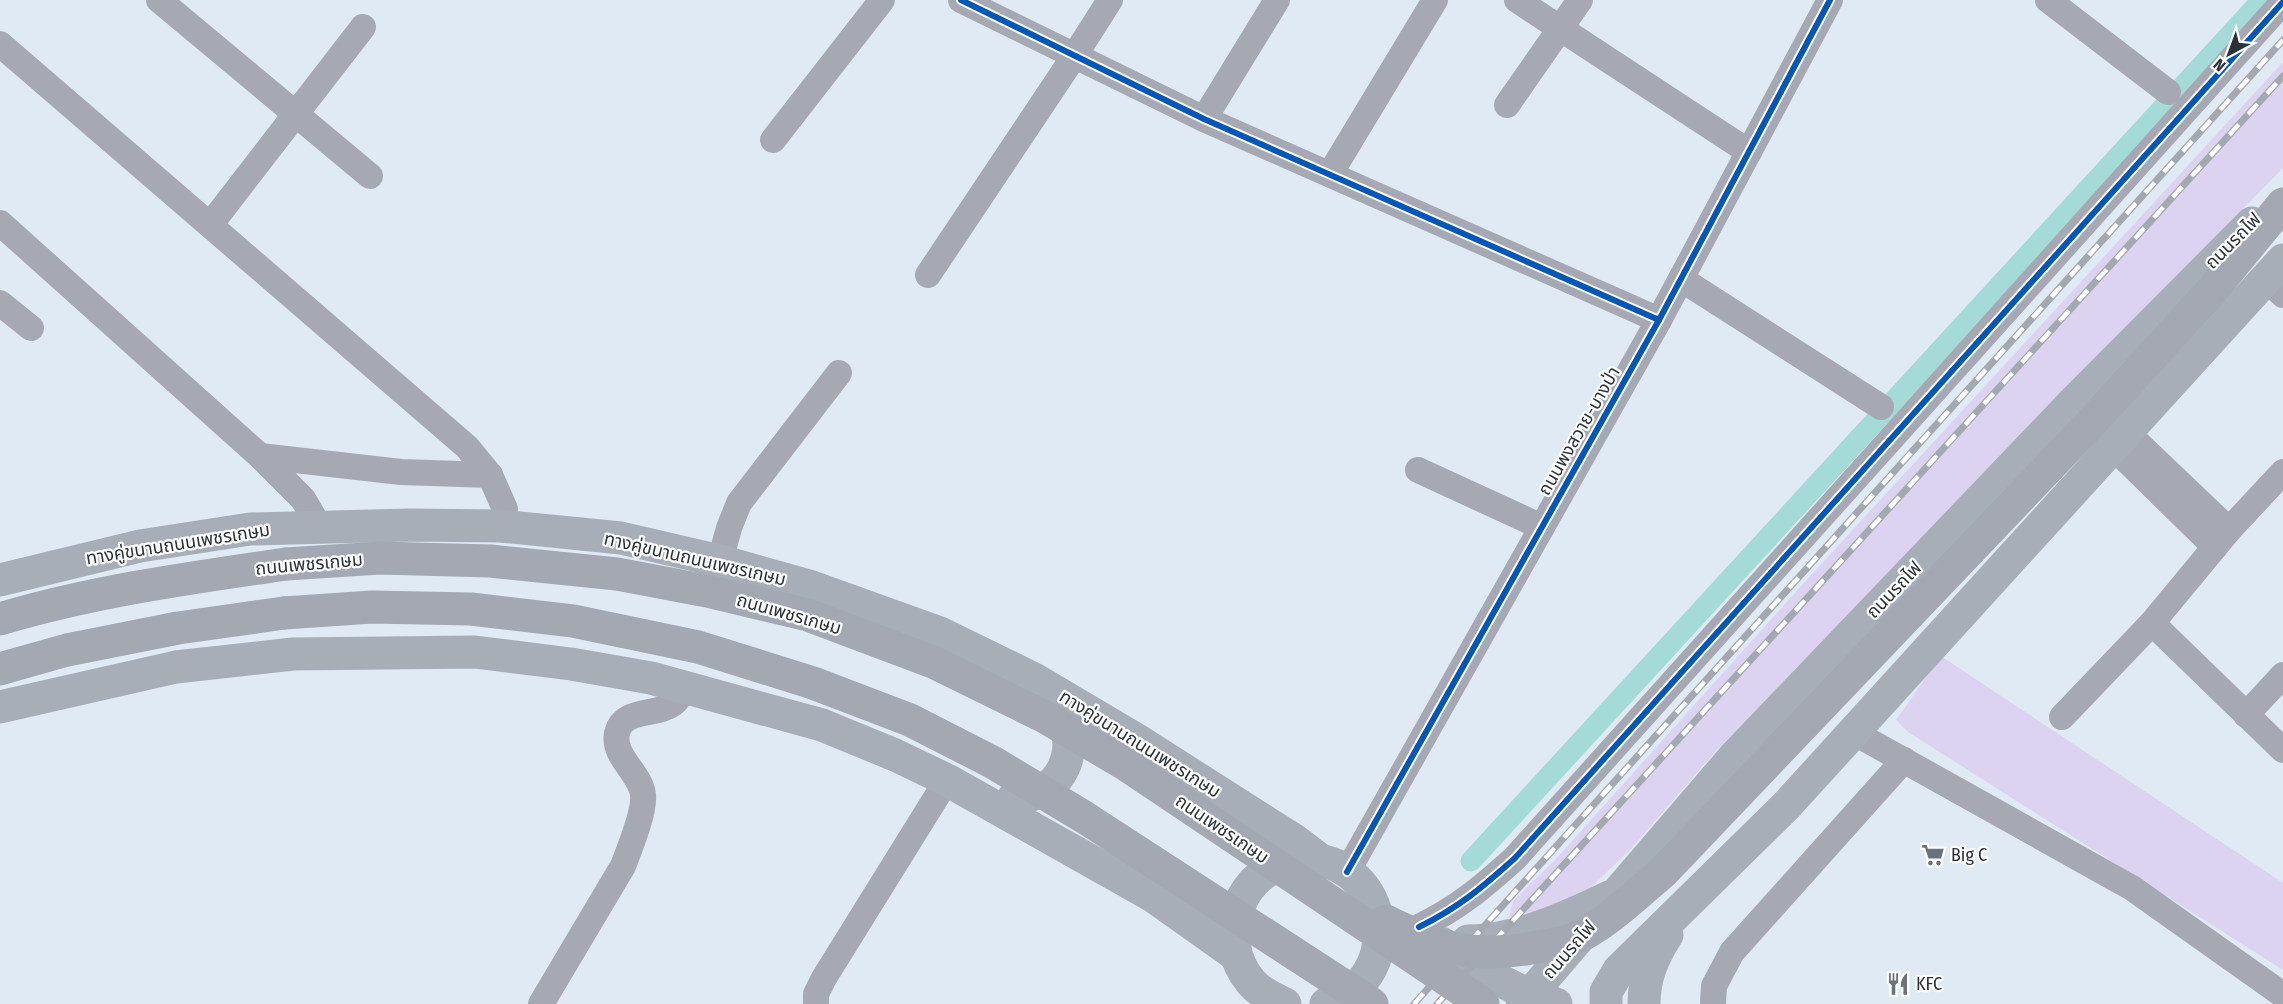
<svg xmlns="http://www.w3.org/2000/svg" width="2283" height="1004" font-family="'Fira Sans Condensed','Noto Sans Thai',sans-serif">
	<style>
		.green { fill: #dcd3f1 }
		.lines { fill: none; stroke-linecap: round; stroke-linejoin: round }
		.canal { stroke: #a4dad7; stroke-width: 21 }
		.minor { stroke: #a6a9b3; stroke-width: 26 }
		.major { stroke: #a8aeb8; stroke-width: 33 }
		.highway { stroke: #a3a8b3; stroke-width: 33 }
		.rail-casing { stroke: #a4a9b1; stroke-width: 7 }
		.rail { stroke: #fff; stroke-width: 4.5; stroke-dasharray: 14; stroke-linecap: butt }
		.highway-bridge { stroke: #a3a8b3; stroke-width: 33 }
		.cycleway-casing { stroke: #fff; stroke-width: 10 }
		.cycleway { stroke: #0057b8; stroke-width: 6 }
		.labels { text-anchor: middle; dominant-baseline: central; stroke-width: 4.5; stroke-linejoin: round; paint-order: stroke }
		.street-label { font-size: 18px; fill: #2a3139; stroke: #fff }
		.poi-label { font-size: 18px; fill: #2a3139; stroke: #fff; text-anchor: start }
	</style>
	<rect width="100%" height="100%" fill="#dfeaf5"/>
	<g class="green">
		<path d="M 2283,62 L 2283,168 L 1971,486 L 1844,620 L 1716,751 L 1629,851 L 1584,894 L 1539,911 L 1509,918 L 1513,901 L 1555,860 L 1802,585 Z"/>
		<path d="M 1941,656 L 2283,883 L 2283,970 L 1908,732 L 1896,720 Z"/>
	</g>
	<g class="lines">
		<path class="canal" d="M 1471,861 L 2262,0"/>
		<g class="minor">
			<path d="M 159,0 L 370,176"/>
			<path d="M 961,0 L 1204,119 L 1659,320"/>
			<path d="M 1517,0 L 1749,152"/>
			<path d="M 2048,0 L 2168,92"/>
			<path d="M 0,44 L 467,447 L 490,475 L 505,509 L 500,526"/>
			<path d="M 1507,105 L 1580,0"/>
			<path d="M 1204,119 L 1277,0"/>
			<path d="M 773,140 L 882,0"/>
			<path d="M 1330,174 L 1435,0"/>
			<path d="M 0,223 L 260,456 L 303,499 L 319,526"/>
			<path d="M 210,225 L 363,27"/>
			<path d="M 928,275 L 1075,55 L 1110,0"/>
			<path d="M 1681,279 L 1881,407"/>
			<path d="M 2266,279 L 2283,295"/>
			<path d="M 0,303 L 31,328"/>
			<path d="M 2125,431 L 2229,530 L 2283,472"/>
			<path d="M 2112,446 L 2215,547"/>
			<path d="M 260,456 L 401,472 L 490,475"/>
			<path d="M 1418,470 L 1542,527"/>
			<path d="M 2229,530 L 2152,623 L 2283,750"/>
			<path d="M 720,561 L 729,528 L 739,503 L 839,373"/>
			<path d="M 2246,715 L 2283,675"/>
			<path d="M 2062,717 L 2152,623"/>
			<path d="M 1853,732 L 2132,888 L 2283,995"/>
			<path d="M 1347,872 L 1659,320 L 1830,0"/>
			<path d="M 1419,927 C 1458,908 1483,887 1515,858 L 2283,2"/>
			<path d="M 541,1004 L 623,866 C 629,850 645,812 643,795 C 641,773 612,757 617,733 C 623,708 655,716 671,705 C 678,701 681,694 684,686"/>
			<path d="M 816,1004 L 816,994 L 824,978 L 947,780"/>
			<path d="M 1713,1004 L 1714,986 L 1732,952 L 1904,760"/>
		</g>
		<g class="major">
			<path d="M 0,580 L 140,546 L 250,529 L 410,525 L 500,526 L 621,538 L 720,561 L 812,587 L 940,633 L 1034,679 L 1137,740 L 1294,840 L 1323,862"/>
			<path d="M 0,707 L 176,667 L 293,654 L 475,652 L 571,664 L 651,678 L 822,725 L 895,755 L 947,780 L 1153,896 L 1236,955"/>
			<path d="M 1014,797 C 1063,799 1084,744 1057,708"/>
			<path d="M 1468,941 C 1514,941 1568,917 1609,897"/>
			<path d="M 1441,943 C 1476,969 1514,991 1556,1004"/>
			<path d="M 1285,1004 C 1273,998 1260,993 1251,982 C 1214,938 1239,867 1298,860 C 1384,850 1414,976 1326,1004"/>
			<path d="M 1522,1004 L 1734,757 L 2072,404 L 2252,223"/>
			<path d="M 1606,1004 L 1606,992 L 1619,970 L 1787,805 L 2283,260"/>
			<path d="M 1644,1004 C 1644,977 1653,957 1667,935"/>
		</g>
		<g class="highway">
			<path d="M 2092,422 L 2214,288 L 2283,204"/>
			<path d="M 0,619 C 94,591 190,578 286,564"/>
			<path d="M 0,669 L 67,650 L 178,628 L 284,613"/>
		</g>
		<g class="rail-casing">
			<g id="rail">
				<path d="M 1414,1004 L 2283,40"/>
				<path d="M 1437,1004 L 2283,76"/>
			</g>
		</g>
		<use href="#rail" class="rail"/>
		<g class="highway-bridge">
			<path d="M 286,564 L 380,558 L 490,561 L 617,574 L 707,591 L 808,615 L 933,662 L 1045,717 L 1125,764 L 1483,1004"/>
			<path d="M 284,613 L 372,607 L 471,609 L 573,621 L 698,647 L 813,683 L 910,720 L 994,763 L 1084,817 L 1372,1004"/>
			<path d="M 1386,921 C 1439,947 1471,959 1531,948 C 1544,946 1559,944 1571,940 C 1601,929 1638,893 1663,872 L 2092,422"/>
		</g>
		<g class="cycleway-casing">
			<g id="cycleway">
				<path d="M 961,0 L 1204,119 L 1659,320"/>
				<path d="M 1347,872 L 1659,320 L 1830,0"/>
				<path d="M 1419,927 C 1458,908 1483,887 1515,858 L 2283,2"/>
			</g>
		</g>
		<use href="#cycleway" class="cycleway"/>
	</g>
	<defs>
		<g id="supermarket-bare" transform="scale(1.8)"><path d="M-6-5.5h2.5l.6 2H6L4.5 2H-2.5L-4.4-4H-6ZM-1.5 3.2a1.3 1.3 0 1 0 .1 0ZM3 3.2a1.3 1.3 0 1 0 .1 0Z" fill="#69727b" stroke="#fff" stroke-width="2.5" paint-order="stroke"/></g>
		<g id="restaurant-bare" transform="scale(1.8)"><path d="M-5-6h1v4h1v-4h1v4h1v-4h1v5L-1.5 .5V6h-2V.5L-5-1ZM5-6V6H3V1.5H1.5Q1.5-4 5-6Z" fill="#69727b" stroke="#fff" stroke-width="2.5" paint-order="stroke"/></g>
	</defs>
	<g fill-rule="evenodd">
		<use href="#supermarket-bare" x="1933" y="855"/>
		<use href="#restaurant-bare" x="1898" y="984"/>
	</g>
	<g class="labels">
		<g class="street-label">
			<text transform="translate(2233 241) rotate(-45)">ถนนรถไฟ</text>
			<text transform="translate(1579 431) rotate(-60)">ถนนพงสวาย-บางป่า</text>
			<text transform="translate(178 544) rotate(-9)">ทางคู่ขนานถนนเพชรเกษม</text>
			<text transform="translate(695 559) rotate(13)">ทางคู่ขนานถนนเพชรเกษม</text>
			<text transform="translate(309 564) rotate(-5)">ถนนเพชรเกษม</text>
			<text transform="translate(1894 590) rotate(-46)">ถนนรถไฟ</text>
			<text transform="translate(789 614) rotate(16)">ถนนเพชรเกษม</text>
			<text transform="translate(1140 744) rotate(32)">ทางคู่ขนานถนนเพชรเกษม</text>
			<text transform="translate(1222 829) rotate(34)">ถนนเพชรเกษม</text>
			<text transform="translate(1569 950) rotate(-49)">ถนนรถไฟ</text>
		</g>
		<g class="poi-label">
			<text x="1951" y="855">Big C</text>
			<text x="1916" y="984">KFC</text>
		</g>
	</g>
	<g transform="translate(2229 54) rotate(221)" stroke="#ffffff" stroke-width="4.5" paint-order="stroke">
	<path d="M0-4.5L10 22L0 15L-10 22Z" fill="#2a3139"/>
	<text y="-9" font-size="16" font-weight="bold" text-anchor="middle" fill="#2a3139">N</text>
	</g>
</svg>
